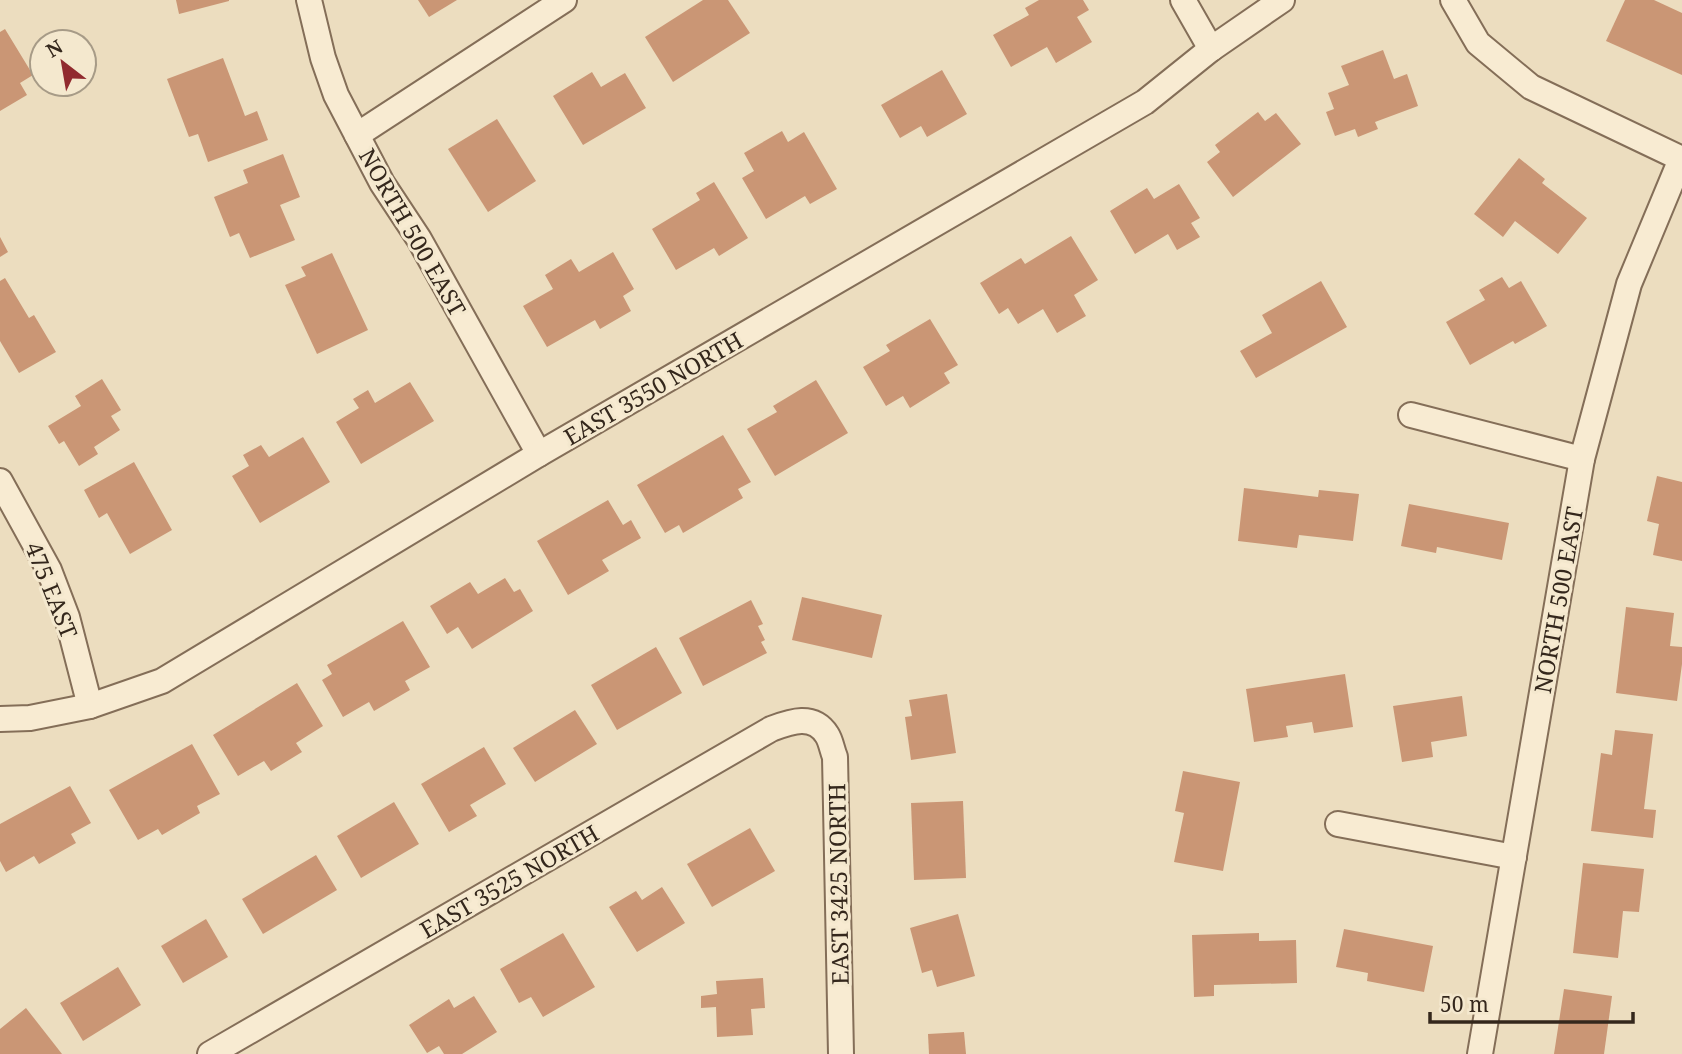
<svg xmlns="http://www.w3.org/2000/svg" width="1682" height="1054" font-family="'Noto Serif',serif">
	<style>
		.building { fill: #ca9675 }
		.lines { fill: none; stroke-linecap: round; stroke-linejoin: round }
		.minor-casing { stroke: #846e58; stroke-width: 28 }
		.minor { stroke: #f8ebd2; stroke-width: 24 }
		.labels { text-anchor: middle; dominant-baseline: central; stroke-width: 6; stroke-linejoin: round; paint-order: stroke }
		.street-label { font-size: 23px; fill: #34271c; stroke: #f4e8ce }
	</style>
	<rect width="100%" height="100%" fill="#ecddbf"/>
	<g class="building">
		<path d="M 176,0 L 229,0 L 229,1 L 179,14 Z"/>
		<path d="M 418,0 L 457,0 L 429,17 Z"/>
		<path d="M 703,0 L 728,0 L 750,33 L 673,82 L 645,37 Z"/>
		<path d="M 1039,0 L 1083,0 L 1089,10 L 1077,17 L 1092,42 L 1056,63 L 1047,47 L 1011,67 L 993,35 L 1029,15 L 1025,8 Z"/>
		<path d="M 1625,0 L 1654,0 L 1682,13 L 1682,75 L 1606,41 Z"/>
		<path d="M 5,29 L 33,75 L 20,83 L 27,95 L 0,111 L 0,32 Z"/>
		<path d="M 1383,50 L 1394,79 L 1407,74 L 1418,106 L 1375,122 L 1378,129 L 1358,137 L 1355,129 L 1335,136 L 1326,112 L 1334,109 L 1328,93 L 1349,85 L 1341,66 Z"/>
		<path d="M 223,58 L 245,116 L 257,111 L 268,140 L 208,162 L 198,134 L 189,137 L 167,79 Z"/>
		<path d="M 942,70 L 967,114 L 927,137 L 921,126 L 900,138 L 881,105 Z"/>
		<path d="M 592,72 L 601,87 L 625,73 L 646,108 L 583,145 L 553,96 Z"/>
		<path d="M 1258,112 L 1265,121 L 1276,113 L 1301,144 L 1233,197 L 1207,162 L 1220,152 L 1215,145 Z"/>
		<path d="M 497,119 L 536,181 L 488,212 L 448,149 Z"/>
		<path d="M 782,131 L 788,142 L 804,132 L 837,189 L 810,204 L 805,196 L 766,219 L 742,178 L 754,171 L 744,153 Z"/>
		<path d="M 283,154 L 300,197 L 280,205 L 295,240 L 250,258 L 239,233 L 230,237 L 214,197 L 248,183 L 243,170 Z"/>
		<path d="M 1519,158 L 1545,179 L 1542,183 L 1587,218 L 1558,254 L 1515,221 L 1503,237 L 1474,214 Z"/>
		<path d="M 714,182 L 748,238 L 719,256 L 714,248 L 676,270 L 652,229 L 700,200 L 696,193 Z"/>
		<path d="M 1179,184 L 1200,218 L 1191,223 L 1200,237 L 1177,250 L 1168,234 L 1135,254 L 1110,211 L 1147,188 L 1154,199 Z"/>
		<path d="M 1071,236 L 1098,280 L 1074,295 L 1086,316 L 1057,333 L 1043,309 L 1018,324 L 1008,308 L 999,314 L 980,283 L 1021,258 L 1025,264 Z"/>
		<path d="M 0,237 L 8,252 L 0,257 Z"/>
		<path d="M 613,252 L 634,289 L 623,296 L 631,311 L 600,329 L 595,320 L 547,347 L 523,306 L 553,289 L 545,275 L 571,259 L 579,272 Z"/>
		<path d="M 332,253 L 368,330 L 317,354 L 285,285 L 306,276 L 301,267 Z"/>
		<path d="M 1502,277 L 1509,288 L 1521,281 L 1547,326 L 1515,344 L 1513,341 L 1470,365 L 1446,322 L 1485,300 L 1479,290 Z"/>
		<path d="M 5,278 L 29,318 L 34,315 L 56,352 L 19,373 L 0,341 L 0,281 Z"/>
		<path d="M 1321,281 L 1347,327 L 1256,378 L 1240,351 L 1272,333 L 1262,315 Z"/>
		<path d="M 930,319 L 958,365 L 944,373 L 950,383 L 910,408 L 903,396 L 886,406 L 863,367 L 890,351 L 886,345 Z"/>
		<path d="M 102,379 L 121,410 L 111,416 L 120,430 L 94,447 L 98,454 L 79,466 L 64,441 L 59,444 L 48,426 L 81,406 L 75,396 Z"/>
		<path d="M 816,380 L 848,433 L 775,476 L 747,429 L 777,412 L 773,406 Z"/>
		<path d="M 410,382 L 434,421 L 361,464 L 336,422 L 359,408 L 353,399 L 368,390 L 375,403 Z"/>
		<path d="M 723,435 L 751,482 L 738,489 L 743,498 L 683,533 L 679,525 L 665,533 L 637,485 Z"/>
		<path d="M 303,437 L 330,482 L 260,523 L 232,476 L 249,466 L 243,455 L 261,445 L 269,457 Z"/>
		<path d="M 134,462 L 172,530 L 130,554 L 107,513 L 99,518 L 84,490 Z"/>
		<path d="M 1657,476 L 1682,482 L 1682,561 L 1653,555 L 1659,524 L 1647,521 Z"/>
		<path d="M 1244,488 L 1318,497 L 1319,490 L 1359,494 L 1353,541 L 1299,535 L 1297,548 L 1238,541 Z"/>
		<path d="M 608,500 L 623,525 L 631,520 L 641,538 L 602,560 L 609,571 L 568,595 L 537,541 Z"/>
		<path d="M 1409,504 L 1509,523 L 1502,560 L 1437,547 L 1436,553 L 1401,546 Z"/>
		<path d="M 505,578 L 514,592 L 520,589 L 533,611 L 472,649 L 458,627 L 447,634 L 430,606 L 470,582 L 478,594 Z"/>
		<path d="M 802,597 L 882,615 L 872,658 L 792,640 Z"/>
		<path d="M 751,600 L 763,624 L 758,626 L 765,640 L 761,642 L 767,653 L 703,686 L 679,638 Z"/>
		<path d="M 1626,607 L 1674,613 L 1670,646 L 1682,647 L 1682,664 L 1677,701 L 1616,693 Z"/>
		<path d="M 403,621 L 430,667 L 405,681 L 410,690 L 374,711 L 369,702 L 343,717 L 322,680 L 332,674 L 327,665 Z"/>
		<path d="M 656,647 L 682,693 L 617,730 L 591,685 Z"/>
		<path d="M 1345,674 L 1353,727 L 1314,733 L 1312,722 L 1286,726 L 1288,737 L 1254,742 L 1246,689 Z"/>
		<path d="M 297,683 L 323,726 L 296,743 L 302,752 L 271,771 L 264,761 L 238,776 L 213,735 Z"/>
		<path d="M 947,694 L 956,753 L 911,760 L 905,717 L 912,716 L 909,700 Z"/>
		<path d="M 1462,696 L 1467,736 L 1431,742 L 1433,757 L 1402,762 L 1393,706 Z"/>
		<path d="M 575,710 L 597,744 L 535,782 L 513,748 Z"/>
		<path d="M 1615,730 L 1653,734 L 1644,809 L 1656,810 L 1653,838 L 1591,831 L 1601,753 L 1612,755 Z"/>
		<path d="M 192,744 L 220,794 L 197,806 L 200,813 L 162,835 L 158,829 L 138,840 L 109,790 Z"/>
		<path d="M 484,747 L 506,784 L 470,805 L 477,816 L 449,832 L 421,784 Z"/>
		<path d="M 1183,771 L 1240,782 L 1223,871 L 1174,862 L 1184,813 L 1175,811 Z"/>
		<path d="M 70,786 L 91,823 L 71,834 L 76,843 L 39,864 L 34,856 L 6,872 L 0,861 L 0,824 Z"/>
		<path d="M 963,801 L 966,878 L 914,880 L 911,803 Z"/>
		<path d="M 394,802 L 419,844 L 361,878 L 337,836 Z"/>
		<path d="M 750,828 L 775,871 L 712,907 L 687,864 Z"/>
		<path d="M 316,855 L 337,890 L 263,934 L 242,899 Z"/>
		<path d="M 1583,863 L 1644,869 L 1639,912 L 1623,911 L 1618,958 L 1573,953 Z"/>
		<path d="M 662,887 L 685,923 L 637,952 L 609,907 L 636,891 L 642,900 Z"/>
		<path d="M 958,914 L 975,976 L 937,987 L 932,970 L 922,973 L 910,928 Z"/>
		<path d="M 206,919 L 228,957 L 183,983 L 161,946 Z"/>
		<path d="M 1344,929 L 1433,946 L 1424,992 L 1367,981 L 1368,973 L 1336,967 Z"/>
		<path d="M 563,933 L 595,987 L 543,1017 L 531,997 L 519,1003 L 500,969 Z"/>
		<path d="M 1259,933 L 1259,941 L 1296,940 L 1297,983 L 1214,985 L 1214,996 L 1194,997 L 1192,935 Z"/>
		<path d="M 118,967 L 141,1005 L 83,1041 L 60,1003 Z"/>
		<path d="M 763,978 L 765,1008 L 751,1009 L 753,1035 L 717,1037 L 716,1007 L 701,1008 L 701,996 L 717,994 L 716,981 Z"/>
		<path d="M 1564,989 L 1612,996 L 1604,1054 L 1554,1054 Z"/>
		<path d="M 474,996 L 497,1032 L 462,1054 L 444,1054 L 439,1046 L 427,1053 L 409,1025 L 449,999 L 454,1008 Z"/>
		<path d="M 26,1008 L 62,1054 L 0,1054 L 0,1029 Z"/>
		<path d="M 964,1032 L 966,1054 L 929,1054 L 928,1034 Z"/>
	</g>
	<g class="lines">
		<g class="minor-casing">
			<g id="minor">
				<path d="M 309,0 L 323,58 L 336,95 L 382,183 L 419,239 L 539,454"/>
				<path d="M 1183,0 L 1211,49"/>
				<path d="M 1453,0 L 1478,43 L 1531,87 L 1682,159"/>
				<path d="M 357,135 L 564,0"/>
				<path d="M 1411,415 L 1582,459"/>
				<path d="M 0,481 L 49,570 L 67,617 L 90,706"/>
				<path d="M 0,719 L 30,718 L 90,706 L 162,681 L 539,454 L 1145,102 L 1211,49 L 1282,0"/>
				<path d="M 1338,824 L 1514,857"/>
				<path d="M 210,1054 L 771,729 C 790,722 813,713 827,735 C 831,741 832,750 835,757 L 841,1054"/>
				<path d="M 1480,1054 L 1582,459 L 1629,284 L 1681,159"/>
			</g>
		</g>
		<use href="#minor" class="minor"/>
	</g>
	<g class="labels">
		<g class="street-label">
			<text transform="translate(413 232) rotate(60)">NORTH 500 EAST</text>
			<text transform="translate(653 388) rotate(-30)">EAST 3550 NORTH</text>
			<text transform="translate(52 590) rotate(68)">475 EAST</text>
			<text transform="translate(1558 600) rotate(-80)">NORTH 500 EAST</text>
			<text transform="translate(509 881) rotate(-30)">EAST 3525 NORTH</text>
			<text transform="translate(838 884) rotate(-91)">EAST 3425 NORTH</text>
		</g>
	</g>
	<g transform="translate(63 63) rotate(329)"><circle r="33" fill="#f4e8ce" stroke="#a79b87" stroke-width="2"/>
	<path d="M0-5L12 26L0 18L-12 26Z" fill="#912a2e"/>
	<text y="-10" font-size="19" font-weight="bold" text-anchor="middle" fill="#34271c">N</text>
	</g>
	<path d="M1430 1012v10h203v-10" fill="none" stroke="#34271c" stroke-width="3.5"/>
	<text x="1440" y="1012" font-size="21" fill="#34271c" stroke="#f4e8ce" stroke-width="5" paint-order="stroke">50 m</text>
</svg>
